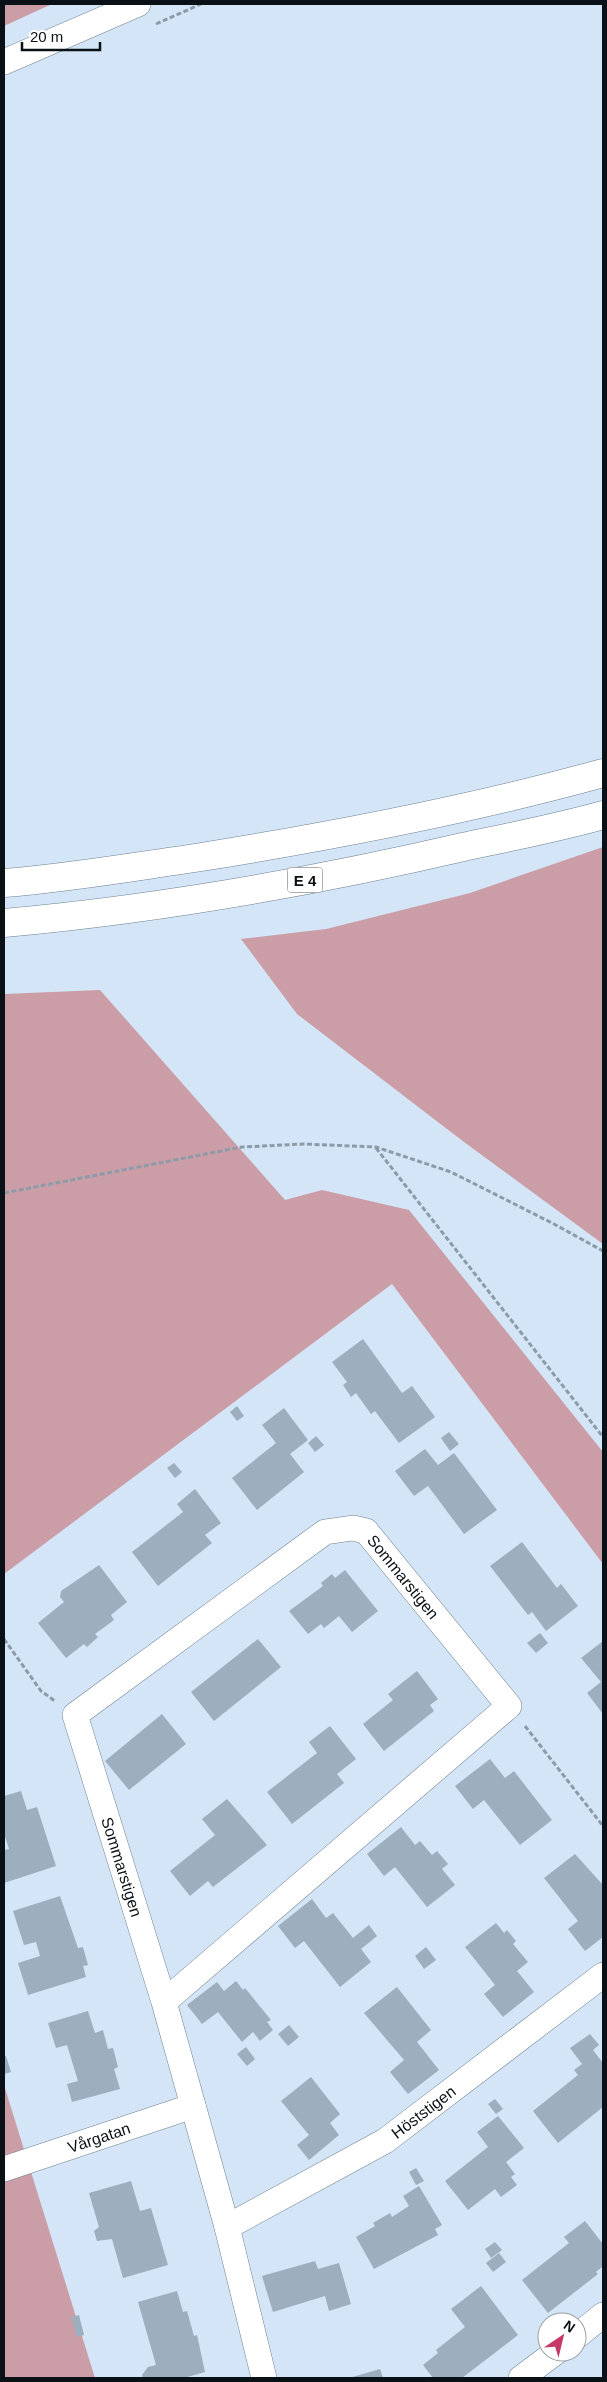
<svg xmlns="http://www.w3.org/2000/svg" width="607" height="2382" font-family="Arial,sans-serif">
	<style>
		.forest { fill: #cb9da7 }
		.building { fill: #9dafbe }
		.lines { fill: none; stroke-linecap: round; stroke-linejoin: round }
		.street-casing { stroke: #6f808f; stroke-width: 26 }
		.highway-casing { stroke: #6f808f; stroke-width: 29 }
		.path { stroke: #8d9ba8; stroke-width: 3; stroke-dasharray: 5 2.5; stroke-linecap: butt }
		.street { stroke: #fff; stroke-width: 25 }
		.highway { stroke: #fff; stroke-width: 28 }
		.labels { text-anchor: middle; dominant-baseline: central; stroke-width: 5; stroke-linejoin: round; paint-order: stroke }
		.shield { fill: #fff; stroke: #54585c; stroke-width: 1 }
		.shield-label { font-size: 15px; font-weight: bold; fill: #0a1116 }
		.street-label { font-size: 16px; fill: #0a1116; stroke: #fff }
	</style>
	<rect width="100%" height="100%" fill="#d3e5f6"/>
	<g class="forest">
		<path d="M 4,4 L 52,4 L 4,26 Z"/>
		<path d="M 603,847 L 603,1244 L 464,1142 L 297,1014 L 241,939 L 326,929 L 470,893 Z"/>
		<path d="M 100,990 L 285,1200 L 322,1190 L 409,1210 L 603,1452 L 603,1564 L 392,1284 L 4,1574 L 4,994 Z"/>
		<path d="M 4,2085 L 95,2378 L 4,2378 Z"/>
	</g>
	<g class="building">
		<path d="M 363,1339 L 402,1393 L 412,1386 L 435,1417 L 399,1443 L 375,1411 L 371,1414 L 356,1393 L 351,1397 L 343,1385 L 347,1382 L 332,1362 Z"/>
		<path d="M 237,1406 L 244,1416 L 237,1421 L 230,1412 Z"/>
		<path d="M 284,1408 L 308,1440 L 290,1454 L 304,1472 L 257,1510 L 232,1478 L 276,1443 L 262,1425 Z"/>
		<path d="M 449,1432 L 459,1444 L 450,1451 L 441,1438 Z"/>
		<path d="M 316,1436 L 324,1445 L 315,1452 L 308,1443 Z"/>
		<path d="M 425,1449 L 438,1465 L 454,1453 L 497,1510 L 464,1534 L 428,1486 L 414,1496 L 395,1471 Z"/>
		<path d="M 174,1463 L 182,1472 L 175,1478 L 167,1468 Z"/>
		<path d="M 195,1489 L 221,1523 L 205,1535 L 212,1543 L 158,1586 L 132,1552 L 183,1512 L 177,1504 Z"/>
		<path d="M 522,1542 L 557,1588 L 561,1584 L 578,1606 L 546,1631 L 532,1612 L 528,1615 L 490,1566 Z"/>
		<path d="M 99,1565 L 127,1602 L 111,1615 L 114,1620 L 95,1634 L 98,1637 L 87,1647 L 84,1644 L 66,1658 L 38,1623 L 64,1602 L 60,1597 L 61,1591 Z"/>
		<path d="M 345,1570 L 378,1611 L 352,1632 L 339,1616 L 324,1628 L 321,1624 L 308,1634 L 289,1611 L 323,1586 L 321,1583 L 332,1574 L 335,1578 Z"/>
		<path d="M 540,1633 L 548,1643 L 536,1653 L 527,1643 Z"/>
		<path d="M 258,1639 L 281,1667 L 214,1721 L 191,1692 Z"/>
		<path d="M 603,1641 L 603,1714 L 587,1693 L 601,1682 L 581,1658 Z"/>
		<path d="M 417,1671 L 438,1699 L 430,1705 L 434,1711 L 384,1751 L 363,1724 L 393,1700 L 388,1694 Z"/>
		<path d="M 162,1714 L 186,1744 L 129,1790 L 105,1761 Z"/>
		<path d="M 330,1726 L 356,1759 L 337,1774 L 344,1783 L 292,1824 L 267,1792 L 317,1753 L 309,1742 Z"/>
		<path d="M 490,1759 L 505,1778 L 514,1771 L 552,1820 L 520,1845 L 484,1800 L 473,1809 L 455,1786 Z"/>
		<path d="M 21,1791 L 27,1810 L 37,1807 L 56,1866 L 4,1883 L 4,1850 L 9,1849 L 4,1833 L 4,1796 Z"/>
		<path d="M 227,1799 L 267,1845 L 213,1887 L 208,1881 L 190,1896 L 170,1871 L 215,1835 L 202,1819 Z"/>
		<path d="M 401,1827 L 415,1845 L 420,1841 L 432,1855 L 437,1851 L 448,1864 L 442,1869 L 455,1885 L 427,1907 L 395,1867 L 384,1876 L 367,1854 Z"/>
		<path d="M 575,1854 L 603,1885 L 603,1937 L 585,1951 L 568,1929 L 578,1921 L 544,1878 Z"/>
		<path d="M 60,1896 L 78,1948 L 83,1947 L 88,1965 L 83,1966 L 86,1977 L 28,1995 L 18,1963 L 40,1956 L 36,1942 L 24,1945 L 13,1911 Z"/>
		<path d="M 312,1899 L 326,1918 L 333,1913 L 353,1938 L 369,1925 L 377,1936 L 361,1949 L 371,1962 L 340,1987 L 304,1941 L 295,1948 L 278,1926 Z"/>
		<path d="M 496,1923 L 504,1933 L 507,1930 L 516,1941 L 513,1944 L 528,1962 L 517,1971 L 534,1992 L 503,2017 L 484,1994 L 495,1985 L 465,1947 Z"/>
		<path d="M 426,1947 L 436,1960 L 424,1969 L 415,1956 Z"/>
		<path d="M 236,1981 L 243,1990 L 245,1988 L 271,2020 L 267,2022 L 273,2030 L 260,2041 L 253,2032 L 242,2042 L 218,2012 L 202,2024 L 187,2005 L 217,1982 L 224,1991 Z"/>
		<path d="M 397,1987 L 431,2030 L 417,2042 L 439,2070 L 408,2094 L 390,2072 L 404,2060 L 364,2013 Z"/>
		<path d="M 88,2011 L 95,2033 L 103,2030 L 108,2049 L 113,2048 L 118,2067 L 114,2069 L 120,2089 L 72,2102 L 67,2084 L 78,2081 L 67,2045 L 56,2048 L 48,2023 Z"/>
		<path d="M 289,2025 L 299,2037 L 288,2046 L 278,2034 Z"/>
		<path d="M 590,2034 L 599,2045 L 593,2050 L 603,2063 L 603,2107 L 558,2143 L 533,2111 L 578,2075 L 574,2070 L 582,2064 L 570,2048 Z"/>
		<path d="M 246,2047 L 255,2059 L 247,2066 L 237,2054 Z"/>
		<path d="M 4,2056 L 6,2056 L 11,2072 L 4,2074 Z"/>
		<path d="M 311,2077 L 340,2114 L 330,2123 L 339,2135 L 309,2160 L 297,2145 L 309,2135 L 281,2101 Z"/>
		<path d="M 495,2099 L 503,2109 L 496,2114 L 488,2104 Z"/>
		<path d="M 498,2116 L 524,2148 L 506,2162 L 515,2174 L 511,2177 L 517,2185 L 501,2197 L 495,2189 L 468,2210 L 445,2181 L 488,2147 L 477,2132 Z"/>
		<path d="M 416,2168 L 424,2181 L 416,2185 L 409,2172 Z"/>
		<path d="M 131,2181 L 140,2211 L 151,2208 L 168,2265 L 123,2278 L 112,2239 L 97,2241 L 94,2231 L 99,2227 L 89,2193 Z"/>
		<path d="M 419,2186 L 442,2225 L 435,2229 L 438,2235 L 374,2269 L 356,2237 L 375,2226 L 373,2223 L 390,2213 L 392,2217 L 409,2206 L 403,2196 Z"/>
		<path d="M 585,2221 L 603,2244 L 603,2266 L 596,2272 L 598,2274 L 548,2313 L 522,2280 L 569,2243 L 564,2237 Z"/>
		<path d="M 495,2242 L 502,2250 L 491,2258 L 485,2249 Z"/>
		<path d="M 499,2253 L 506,2262 L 493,2272 L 486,2263 Z"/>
		<path d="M 315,2261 L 318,2269 L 339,2263 L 351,2304 L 329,2311 L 325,2296 L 273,2312 L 262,2276 Z"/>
		<path d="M 481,2286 L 518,2335 L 462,2378 L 433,2378 L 423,2365 L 438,2353 L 436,2350 L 465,2327 L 451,2309 Z"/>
		<path d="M 177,2291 L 183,2312 L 187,2311 L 194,2336 L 197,2335 L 205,2372 L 184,2378 L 143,2378 L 142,2375 L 148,2367 L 156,2365 L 138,2302 Z"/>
		<path d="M 79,2315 L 84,2335 L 77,2337 L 71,2317 Z"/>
		<path d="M 380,2369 L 383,2378 L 349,2378 Z"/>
	</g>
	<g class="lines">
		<g class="street-casing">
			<g id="street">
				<path d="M 4,62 L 138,4"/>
				<path id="s1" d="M 164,2002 L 509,1706 L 366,1531 L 353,1528 L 325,1532 L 75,1715 L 164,2002 L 227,2227 L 264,2378"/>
				<path id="s2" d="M 4,2169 L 193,2106"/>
				<path id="s3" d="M 227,2227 L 385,2141 L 603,1975"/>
				<path d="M 577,2336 L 603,2315"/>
				<path d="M 521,2378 L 556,2352"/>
			</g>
		</g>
		<g class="highway-casing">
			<g id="highway">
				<path d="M 4,883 C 68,878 132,867 195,858 C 333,836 469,810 603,773"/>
				<path d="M 4,923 C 158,909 312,882 463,847 C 510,837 557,828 603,815"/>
			</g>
		</g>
		<g class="path">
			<path d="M 156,24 L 201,4"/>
			<path d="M 376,1148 L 603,1437"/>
			<path d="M 4,1193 L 242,1147 L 304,1144 L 376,1147 L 451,1172 L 554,1224 L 603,1251"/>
			<path d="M 4,1639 L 41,1691 L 55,1701"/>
			<path d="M 525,1726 L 603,1826"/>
		</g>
		<use href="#street" class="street"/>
		<use href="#highway" class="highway"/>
	</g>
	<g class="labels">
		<rect class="shield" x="287.5" y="867.5" width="35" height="25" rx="4"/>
		<g class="shield-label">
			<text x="305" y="880">E 4</text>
		</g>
		<g class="street-label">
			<text transform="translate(403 1577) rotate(51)">Sommarstigen</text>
			<text stroke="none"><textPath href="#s1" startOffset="1191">Sommarstigen</textPath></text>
			<text stroke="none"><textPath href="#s3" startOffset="228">Höststigen</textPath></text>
			<text stroke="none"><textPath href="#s2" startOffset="100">Vårgatan</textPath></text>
		</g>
	</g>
	<rect width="607" height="2382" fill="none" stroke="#0a1116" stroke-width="10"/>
	<g transform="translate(562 2337) rotate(35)"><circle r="24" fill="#ffffff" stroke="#9da0a2"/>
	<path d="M0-4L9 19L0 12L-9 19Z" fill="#c53867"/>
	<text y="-8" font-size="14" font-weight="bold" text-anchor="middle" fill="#0a1116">N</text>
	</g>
	<path d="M22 42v8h78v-8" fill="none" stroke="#0a1116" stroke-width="2.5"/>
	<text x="30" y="42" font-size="15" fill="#0a1116" stroke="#ffffff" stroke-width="4" paint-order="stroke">20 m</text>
</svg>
